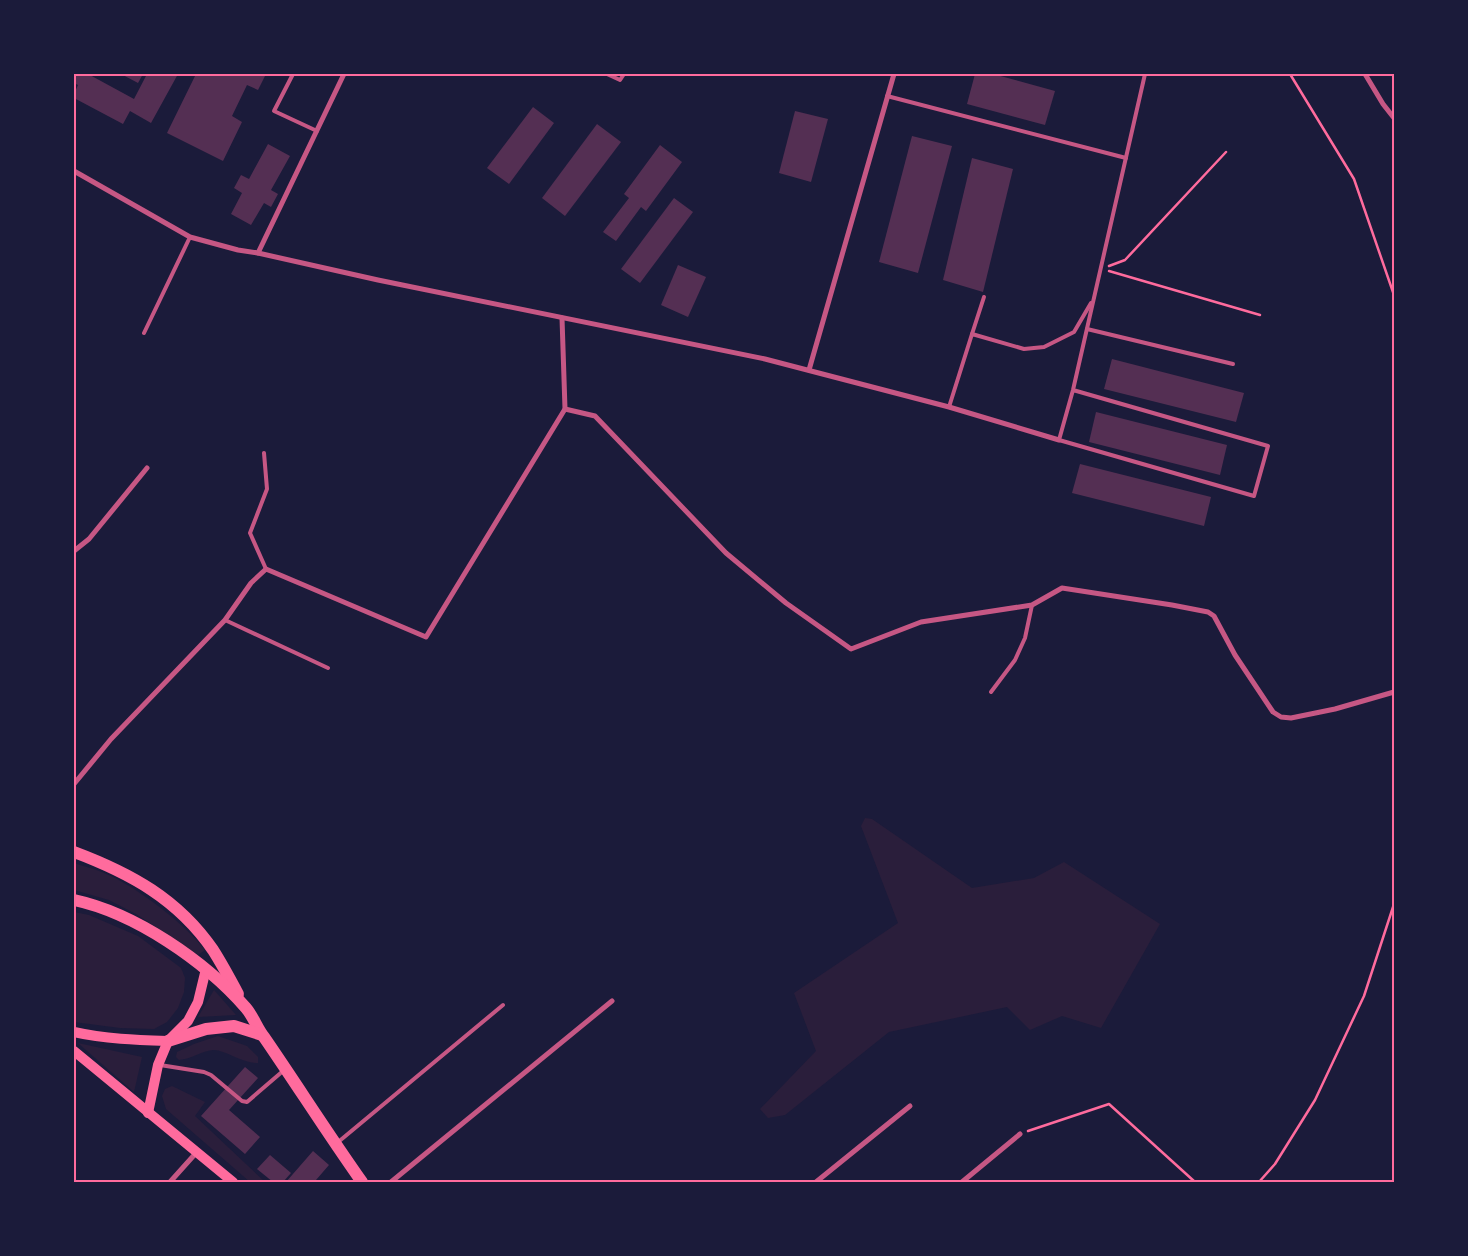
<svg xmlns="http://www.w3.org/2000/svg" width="1468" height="1256" font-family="Manrope,sans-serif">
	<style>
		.green { fill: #2a1e3b }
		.building { fill: #542f53 }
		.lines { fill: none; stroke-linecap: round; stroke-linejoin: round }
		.path { stroke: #ff6b9d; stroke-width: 2.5 }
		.service { stroke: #c65784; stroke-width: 4 }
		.minor { stroke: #c65784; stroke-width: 5 }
		.secondary { stroke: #ff6b9d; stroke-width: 10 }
		.primary { stroke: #ff6b9d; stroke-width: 12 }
		.neatline { fill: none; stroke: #ff6b9d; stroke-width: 2 }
	</style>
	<rect width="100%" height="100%" fill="#1b1b3a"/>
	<g class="green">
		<path d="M 865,818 L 872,819 L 972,888 L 1034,878 L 1064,862 L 1160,924 L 1101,1028 L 1062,1016 L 1030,1030 L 1007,1007 L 889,1032 L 785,1115 L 768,1118 L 760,1109 L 816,1051 L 794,993 L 898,923 L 861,826 Z"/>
		<path d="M 74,863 C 86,867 99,870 111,876 C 140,890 185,924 205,950 L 198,955 L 136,914 L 109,900 L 74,890 Z"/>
		<path d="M 74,912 L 89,915 L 138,936 L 181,968 L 185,978 L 184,992 L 178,1008 L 167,1022 L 154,1029 L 120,1028 L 74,1022 Z"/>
		<path d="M 214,990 L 236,1015 L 198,1017 Z"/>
		<path d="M 218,1036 L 247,1046 L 258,1057 L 258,1063 C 241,1063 224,1049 213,1050 C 202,1051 191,1059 179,1060 L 176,1057 L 177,1052 L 194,1044 Z"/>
		<path d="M 78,1043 L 142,1057 L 134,1092 Z"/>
		<path d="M 172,1086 L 205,1102 L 195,1116 L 265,1182 L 250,1182 L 166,1109 L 162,1096 L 165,1089 Z"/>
	</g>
	<g class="building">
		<path d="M 75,74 L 88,74 L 134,99 L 147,74 L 178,74 L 151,123 L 130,111 L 123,124 L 74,98 L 74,94 L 78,85 L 74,83 Z"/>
		<path d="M 121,74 L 143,74 L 138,83 Z"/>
		<path d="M 196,74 L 266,74 L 258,90 L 247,85 L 232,116 L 242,122 L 223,161 L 167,133 Z"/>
		<path d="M 975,74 L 993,74 L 1055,91 L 1045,125 L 967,104 Z"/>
		<path d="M 533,107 L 554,123 L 509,184 L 487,168 Z"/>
		<path d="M 795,111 L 828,119 L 811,182 L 779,173 Z"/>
		<path d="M 597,124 L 621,142 L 565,216 L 542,198 Z"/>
		<path d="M 912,136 L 952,146 L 918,273 L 879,262 Z"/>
		<path d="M 268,144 L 290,156 L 271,190 L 278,194 L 271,207 L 264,203 L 251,225 L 231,214 L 242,193 L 234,188 L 241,175 L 249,179 Z"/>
		<path d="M 660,145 L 682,162 L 646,211 L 641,207 L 616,241 L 603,232 L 629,198 L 624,194 Z"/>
		<path d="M 972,158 L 1013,169 L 983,292 L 943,280 Z"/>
		<path d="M 674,198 L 693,212 L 640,283 L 621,269 Z"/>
		<path d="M 678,265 L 706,277 L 688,317 L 661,305 Z"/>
		<path d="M 1112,359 L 1244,393 L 1236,422 L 1104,389 Z"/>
		<path d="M 1096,412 L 1227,445 L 1220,475 L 1089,442 Z"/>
		<path d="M 1080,464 L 1211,497 L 1204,526 L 1072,493 Z"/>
		<path d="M 245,1067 L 258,1078 L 229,1110 L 260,1137 L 245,1154 L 201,1116 Z"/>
		<path d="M 313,1151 L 329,1165 L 316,1180 L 319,1182 L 286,1182 Z"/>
		<path d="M 270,1155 L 291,1173 L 283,1182 L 273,1182 L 257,1169 Z"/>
	</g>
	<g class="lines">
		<g class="path">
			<path d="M 1290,74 L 1354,179 L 1394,295"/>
			<path d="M 1109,266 L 1125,260 L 1226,152"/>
			<path d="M 1109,271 L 1260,315"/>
			<path d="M 1028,1131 L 1109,1104 L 1195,1182"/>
			<path d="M 1259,1182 L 1275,1164 L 1315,1100 L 1364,996 L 1394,904"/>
		</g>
		<g class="service">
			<path d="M 293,74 L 274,111 L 317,131"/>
			<path d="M 607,74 L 620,80 L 624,74"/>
			<path d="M 887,96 L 1126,158"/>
			<path d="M 1087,329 L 1233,364"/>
			<path d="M 144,333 L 190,237"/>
			<path d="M 972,334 L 984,297"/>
			<path d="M 1073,390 L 1268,446 L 1254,496 L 1059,440 L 1073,390 L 1145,74"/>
			<path d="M 949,407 L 972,334 L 1024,349 L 1044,347 L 1074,332 L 1091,303"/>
			<path d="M 264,453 L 267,489 L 250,533 L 266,569"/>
			<path d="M 225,620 L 328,668"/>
			<path d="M 991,692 L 1015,660 L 1025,638 L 1032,605"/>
			<path d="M 160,1065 L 204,1072 L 211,1075 L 242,1101 L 247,1102 L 283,1071"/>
			<path d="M 337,1143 L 503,1005"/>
		</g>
		<g class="minor">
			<path d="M 1365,74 L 1383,104 L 1394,118"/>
			<path d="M 74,171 L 190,237 L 238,250 L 258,253 L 378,280 L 765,359 L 949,407 L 1059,440"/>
			<path d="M 258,253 L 344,74"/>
			<path d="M 809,370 L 894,74"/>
			<path d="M 565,409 L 595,416 L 726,553 L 786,603 L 851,649 L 921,622 L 1032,605 L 1062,588 L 1172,605 L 1208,612 L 1214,616 L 1235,655 L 1273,712 L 1281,717 L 1291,718 L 1335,709 L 1394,692"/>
			<path d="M 74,551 L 89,539 L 147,468"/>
			<path d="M 74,784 L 111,739 L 225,620 L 251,583 L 266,569 L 426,637 L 565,409 L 562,318"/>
			<path d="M 170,1182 L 196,1153"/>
			<path d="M 391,1182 L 612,1001"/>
			<path d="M 816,1182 L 910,1106"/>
			<path d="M 962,1182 L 1020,1134"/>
		</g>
		<g class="secondary">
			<path d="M 74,1032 C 105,1039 137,1040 168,1041"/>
			<path d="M 74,1051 L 233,1182"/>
			<path d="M 148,1113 L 158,1065 L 168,1041 L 188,1021 L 198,1002 L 206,969"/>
		</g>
		<g class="primary">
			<path d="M 74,852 C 130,873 178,899 213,950 C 222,964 230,979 238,994"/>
			<path d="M 74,900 C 135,913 205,961 246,1008 C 253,1016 257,1028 264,1037 C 297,1085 328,1134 362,1182"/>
			<path d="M 168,1041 L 206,1029 L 234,1026 L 262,1035"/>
		</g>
	</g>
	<rect width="1468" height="1256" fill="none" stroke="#1b1b3a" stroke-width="150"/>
	<rect x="75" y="75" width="1318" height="1106" class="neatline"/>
</svg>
